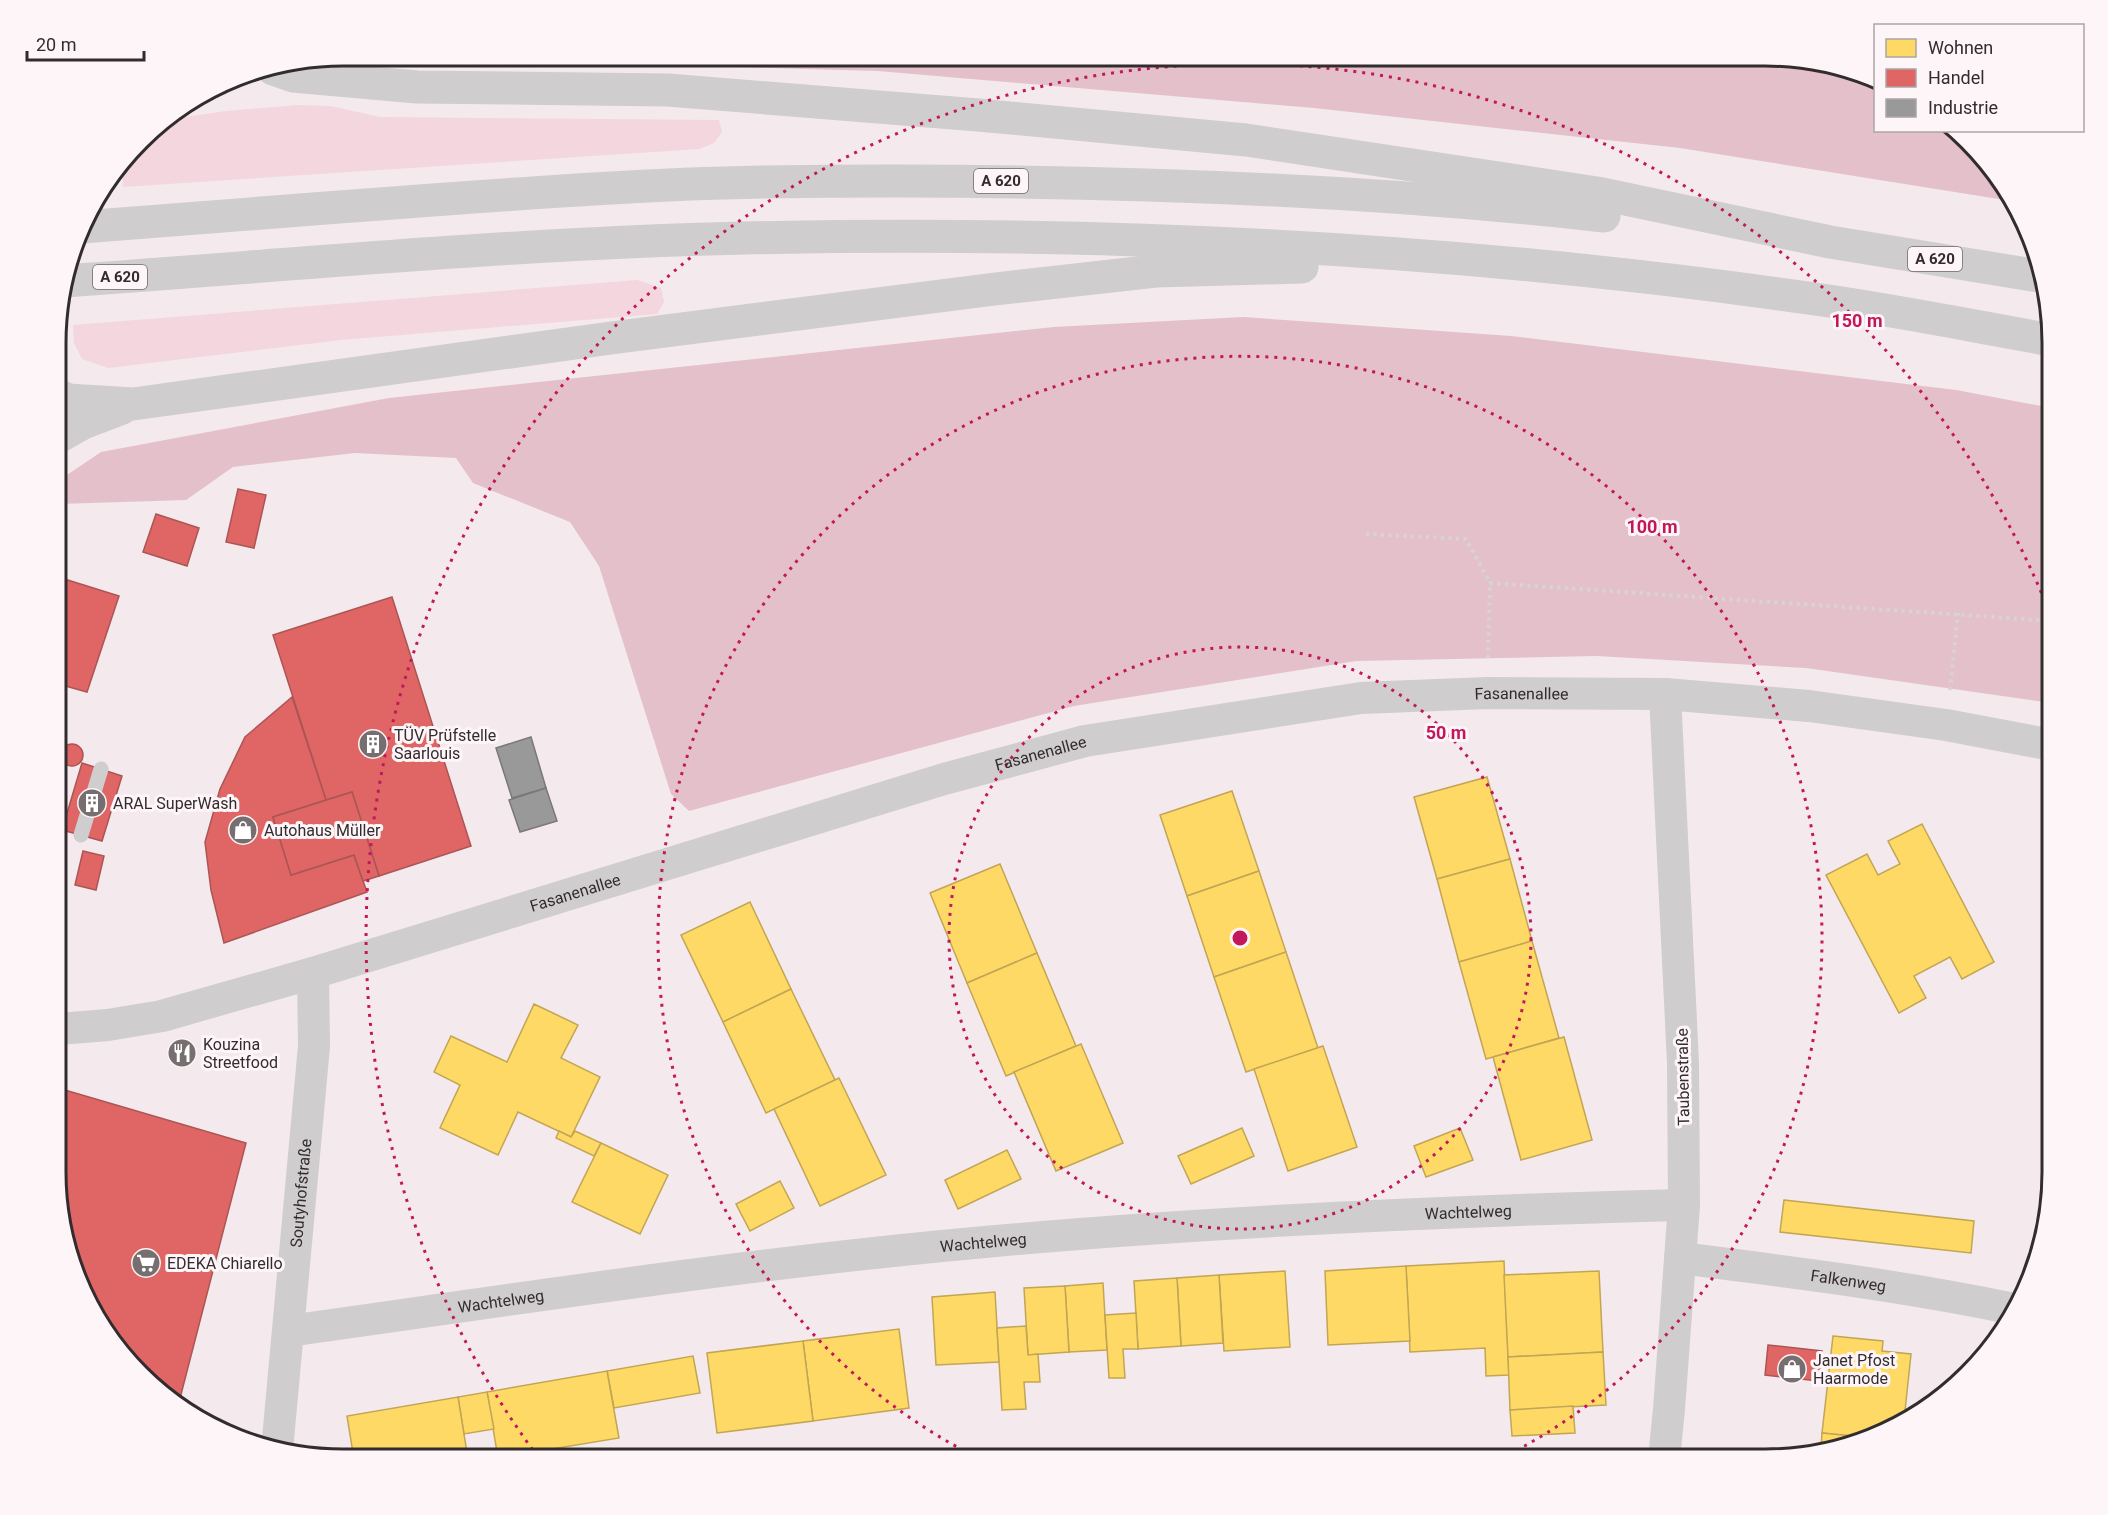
<svg xmlns="http://www.w3.org/2000/svg" width="2108" height="1515" font-family="Roboto,sans-serif">
	<style>
		.green { fill: #f3d6de }
		.forest { fill: #e4c0ca }
		.homes { fill: #ffd966; stroke: #c2a555; stroke-width: 1.5 }
		.shops { fill: #e06666; stroke: #ac5555; stroke-width: 1.5 }
		.industry { fill: #999; stroke: #7a7879; stroke-width: 1.5 }
		.lines { fill: none; stroke-linecap: round; stroke-linejoin: round }
		.path { stroke: #d6d4d4; stroke-width: 4; stroke-dasharray: 3 4.5; stroke-linecap: butt }
		.lane { stroke: #cfcdcd; stroke-width: 15 }
		.street { stroke: #cfcdcd; stroke-width: 32 }
		.highway { stroke: #cfcdcd; stroke-width: 33 }
		.ring { fill: none; stroke: #c2185b; stroke-width: 3; stroke-dasharray: 3 6 }
		.labels { text-anchor: middle; dominant-baseline: central; stroke-width: 6; stroke-linejoin: round; paint-order: stroke }
		.shield { fill: #fdf5f7; stroke: #70686a; stroke-width: 1.5 }
		.shield-label { font-size: 15px; font-weight: bold; fill: #332c2e }
		.street-label { font-size: 16px; fill: #332c2e; stroke: #fdf5f7 }
		.poi-label { font-size: 16px; fill: #332c2e; stroke: #fdf5f7; text-anchor: start }
		.rim { fill: none; stroke: #332c2e; stroke-width: 3 }
		.centre { fill: #c2185b; stroke: #fdf5f7; stroke-width: 3 }
		.ring-label { font-size: 18px; text-anchor: middle; font-weight: bold; fill: #c2185b; stroke: #fdf5f7; stroke-width: 6; stroke-linejoin: round; paint-order: stroke }
	</style>
	<rect width="100%" height="100%" fill="#f4e9ec"/>
	<g class="green">
		<path d="M 298,105 L 330,106 L 380,117 L 719,120 L 722,132 L 714,143 L 699,149 L 123,187 L 123,166 L 153,127 L 165,120 L 226,111 Z"/>
		<path d="M 637,280 L 661,288 L 664,302 L 657,314 L 341,340 L 108,368 L 82,359 L 74,343 L 73,325 Z"/>
	</g>
	<g class="forest">
		<path d="M 402,56 L 1784,56 L 1858,71 L 1875,80 L 1876,130 L 1953,131 L 2011,201 L 1680,148 L 1314,108 L 878,71 L 410,58 Z"/>
		<path d="M 1243,317 L 1511,336 L 1956,390 L 2052,408 L 2052,703 L 1806,668 L 1597,656 L 1356,661 L 1074,706 L 689,811 L 671,794 L 599,566 L 570,522 L 473,483 L 456,458 L 355,453 L 233,467 L 186,500 L 58,504 L 58,481 L 101,452 L 389,398 L 1054,327 Z"/>
	</g>
	<g class="homes">
		<path d="M 1487,777 L 1510,859 L 1437,879 L 1414,797 Z"/>
		<path d="M 1232,791 L 1259,871 L 1187,896 L 1160,815 Z"/>
		<path d="M 1922,824 L 1994,962 L 1962,979 L 1950,957 L 1914,976 L 1926,998 L 1899,1013 L 1826,875 L 1867,854 L 1878,875 L 1900,864 L 1888,841 Z"/>
		<path d="M 1510,859 L 1532,941 L 1459,962 L 1437,879 Z"/>
		<path d="M 1000,864 L 1037,953 L 967,983 L 930,893 Z"/>
		<path d="M 1259,871 L 1286,952 L 1214,977 L 1187,896 Z"/>
		<path d="M 750,902 L 791,989 L 723,1022 L 681,935 Z"/>
		<path d="M 1532,941 L 1559,1038 L 1486,1059 L 1459,962 Z"/>
		<path d="M 1286,952 L 1318,1048 L 1246,1072 L 1214,977 Z"/>
		<path d="M 1037,953 L 1076,1046 L 1006,1076 L 967,983 Z"/>
		<path d="M 791,989 L 835,1080 L 766,1113 L 723,1022 Z"/>
		<path d="M 534,1004 L 578,1025 L 561,1058 L 600,1077 L 571,1137 L 518,1112 L 498,1155 L 440,1128 L 460,1085 L 434,1072 L 451,1036 L 507,1062 Z"/>
		<path d="M 1564,1037 L 1592,1140 L 1521,1160 L 1493,1057 Z"/>
		<path d="M 1081,1044 L 1123,1143 L 1056,1171 L 1014,1072 Z"/>
		<path d="M 1323,1046 L 1357,1147 L 1288,1171 L 1254,1069 Z"/>
		<path d="M 839,1078 L 886,1175 L 820,1206 L 774,1109 Z"/>
		<path d="M 1242,1128 L 1254,1156 L 1191,1184 L 1178,1156 Z"/>
		<path d="M 1460,1128 L 1473,1160 L 1426,1177 L 1414,1146 Z"/>
		<path d="M 559,1131 L 571,1137 L 575,1131 L 601,1143 L 594,1156 L 556,1138 Z"/>
		<path d="M 601,1143 L 668,1175 L 640,1234 L 572,1202 Z"/>
		<path d="M 1007,1150 L 1021,1179 L 958,1209 L 945,1180 Z"/>
		<path d="M 780,1181 L 794,1208 L 750,1231 L 736,1204 Z"/>
		<path d="M 1784,1200 L 1974,1221 L 1971,1253 L 1780,1232 Z"/>
		<path d="M 1504,1261 L 1509,1375 L 1486,1376 L 1485,1348 L 1410,1352 L 1406,1266 Z"/>
		<path d="M 1406,1266 L 1410,1341 L 1328,1345 L 1325,1271 Z"/>
		<path d="M 1285,1271 L 1290,1347 L 1224,1351 L 1219,1275 Z"/>
		<path d="M 1599,1271 L 1603,1352 L 1508,1357 L 1504,1275 Z"/>
		<path d="M 1219,1275 L 1223,1343 L 1181,1346 L 1177,1278 Z"/>
		<path d="M 1177,1278 L 1181,1346 L 1138,1349 L 1134,1281 Z"/>
		<path d="M 1103,1283 L 1107,1350 L 1069,1352 L 1065,1286 Z"/>
		<path d="M 1065,1286 L 1069,1352 L 1028,1355 L 1024,1288 Z"/>
		<path d="M 995,1292 L 999,1362 L 936,1365 L 932,1297 Z"/>
		<path d="M 1136,1313 L 1138,1349 L 1123,1349 L 1125,1378 L 1109,1378 L 1105,1315 Z"/>
		<path d="M 1026,1326 L 1028,1355 L 1038,1354 L 1040,1382 L 1024,1382 L 1026,1409 L 1002,1410 L 997,1328 Z"/>
		<path d="M 899,1329 L 909,1408 L 813,1421 L 803,1341 Z"/>
		<path d="M 1833,1336 L 1883,1341 L 1882,1351 L 1911,1354 L 1904,1420 L 1893,1430 L 1862,1437 L 1822,1433 Z"/>
		<path d="M 803,1341 L 813,1421 L 717,1433 L 707,1353 Z"/>
		<path d="M 1603,1352 L 1606,1405 L 1510,1410 L 1508,1357 Z"/>
		<path d="M 693,1356 L 700,1393 L 614,1408 L 607,1371 Z"/>
		<path d="M 607,1371 L 619,1438 L 498,1458 L 487,1392 Z"/>
		<path d="M 487,1392 L 494,1429 L 464,1434 L 458,1397 Z"/>
		<path d="M 458,1397 L 468,1459 L 354,1459 L 347,1416 Z"/>
		<path d="M 1573,1406 L 1575,1433 L 1512,1436 L 1510,1410 Z"/>
		<path d="M 1822,1433 L 1862,1437 L 1821,1447 Z"/>
		<path d="M 1589,1452 L 1590,1459 L 1556,1459 L 1556,1453 Z"/>
	</g>
	<g class="shops">
		<path d="M 238,489 L 266,495 L 254,548 L 226,542 Z"/>
		<path d="M 156,514 L 199,528 L 187,566 L 143,552 Z"/>
		<path d="M 58,577 L 119,596 L 87,692 L 58,684 Z"/>
		<path d="M 392,597 L 471,846 L 379,876 L 352,792 L 326,800 L 273,635 Z"/>
		<path d="M 292,697 L 326,800 L 273,817 L 291,875 L 354,855 L 367,892 L 224,943 L 211,890 L 205,842 L 220,789 L 245,737 Z"/>
		<circle cx="72" cy="755" r="11"/>
		<path d="M 82,763 L 122,776 L 102,841 L 62,830 Z"/>
		<path d="M 352,792 L 379,876 L 363,881 L 354,855 L 291,875 L 273,817 Z"/>
		<path d="M 83,851 L 104,856 L 96,890 L 75,885 Z"/>
		<path d="M 58,1088 L 246,1143 L 178,1406 L 168,1400 L 94,1316 L 58,1210 Z"/>
		<path d="M 1768,1345 L 1822,1351 L 1818,1381 L 1765,1375 Z"/>
	</g>
	<g class="industry">
		<path d="M 531,737 L 546,788 L 512,798 L 496,748 Z"/>
		<path d="M 546,788 L 557,821 L 520,832 L 509,800 Z"/>
	</g>
	<g class="lines">
		<g class="path">
			<path d="M 1366,534 L 1466,539 L 1490,583"/>
			<path d="M 1488,658 L 1490,583 L 2052,621"/>
			<path d="M 1950,690 L 1958,613"/>
		</g>
		<path class="lane" d="M 81,835 L 101,769"/>
		<g class="street">
			<path id="s1" d="M 58,1029 L 108,1025 L 162,1016 L 313,973 L 944,779 L 1085,741 L 1361,698 L 1488,693 L 1665,694 L 1809,706 L 1946,725 L 2052,745"/>
			<path id="s2" d="M 1680,1258 C 1792,1272 1904,1286 2014,1309"/>
			<path id="s3" d="M 289,1331 C 517,1299 745,1264 974,1243 C 1210,1221 1447,1211 1684,1205"/>
			<path id="s4" d="M 277,1450 L 314,1046 L 313,973"/>
			<path d="M 1664,1459 L 1669,1409 L 1684,1205 L 1683,1063 L 1665,694"/>
		</g>
		<g class="highway">
			<path d="M 273,69 L 293,76 L 417,87 L 668,90 L 978,115 L 1246,140 L 1597,193 L 1830,242 L 2039,276"/>
			<path d="M 82,227 C 199,217 316,209 433,200 C 543,192 653,184 762,182 C 1043,178 1325,185 1604,216"/>
			<path d="M 65,281 C 292,265 518,243 745,238 C 1102,230 1461,248 1815,299 C 1894,310 1973,326 2052,340"/>
			<path d="M 58,395 L 68,400 L 133,404 L 611,338 L 995,289 L 1156,271 L 1302,267"/>
			<path d="M 58,437 L 83,423 L 122,408"/>
		</g>
	</g>
	<g class="ring">
		<circle cx="1240" cy="938" r="291"/>
		<path d="M980 1459A582 582 0 1 1 1500 1459"/>
		<path d="M538 1457A873 873 0 1 1 2049 611"/>
	</g>
	<defs>
		<g id="building-disc" transform="scale(1.5)"><circle r="9.5" fill="#776e70" stroke="#fdf5f7"/><path d="M-4-6H4V6H1V3H-1V6H-4ZM-2.5-4.3h1.7v1.8h-1.7ZM.8-4.3h1.7v1.8H.8ZM-2.5-1h1.7V.8h-1.7ZM.8-1h1.7V.8H.8Z" fill="#fff"/></g>
		<g id="shop-disc" transform="scale(1.5)"><circle r="9.5" fill="#776e70" stroke="#fdf5f7"/><path d="M-5-2.5h2.3a2.7 3.5 0 0 1 5.4 0H5L5.5 6h-11ZM-1.5-2.5h3a1.5 2.3 0 0 0-3 0Z" fill="#fff"/></g>
		<g id="restaurant-disc" transform="scale(1.5)"><circle r="9.5" fill="#776e70" stroke="#fdf5f7"/><path d="M-5-6h1v4h1v-4h1v4h1v-4h1v5L-1.5 .5V6h-2V.5L-5-1ZM5-6V6H3V1.5H1.5Q1.5-4 5-6Z" fill="#fff"/></g>
		<g id="supermarket-disc" transform="scale(1.5)"><circle r="9.5" fill="#776e70" stroke="#fdf5f7"/><path d="M-6-5.5h2.5l.6 2H6L4.5 2H-2.5L-4.4-4H-6ZM-1.5 3.2a1.3 1.3 0 1 0 .1 0ZM3 3.2a1.3 1.3 0 1 0 .1 0Z" fill="#fff"/></g>
	</defs>
	<g fill-rule="evenodd">
		<use href="#building-disc" x="373" y="744"/>
		<use href="#building-disc" x="92" y="803"/>
		<use href="#shop-disc" x="243" y="830"/>
		<use href="#restaurant-disc" x="182" y="1053"/>
		<use href="#supermarket-disc" x="146" y="1263"/>
		<use href="#shop-disc" x="1792" y="1369"/>
	</g>
	<g class="labels">
		<g class="shield">
			<rect x="974" y="169" width="54" height="24" rx="4.5"/>
			<rect x="1908" y="247" width="54" height="24" rx="4.5"/>
			<rect x="93" y="265" width="54" height="24" rx="4.5"/>
		</g>
		<g class="shield-label">
			<text x="1001" y="181">A 620</text>
			<text x="1935" y="259">A 620</text>
			<text x="120" y="277">A 620</text>
		</g>
		<g class="street-label">
			<text stroke="none"><textPath href="#s1" startOffset="1508">Fasanenallee</textPath></text>
			<text stroke="none"><textPath href="#s1" startOffset="1022">Fasanenallee</textPath></text>
			<text stroke="none"><textPath href="#s1" startOffset="536">Fasanenallee</textPath></text>
			<text transform="translate(1683 1077) rotate(-91)">Taubenstraße</text>
			<text stroke="none"><textPath href="#s4" startOffset="258">Soutyhofstraße</textPath></text>
			<text stroke="none"><textPath href="#s3" startOffset="1186">Wachtelweg</textPath></text>
			<text stroke="none"><textPath href="#s3" startOffset="700">Wachtelweg</textPath></text>
			<text stroke="none"><textPath href="#s2" startOffset="170">Falkenweg</textPath></text>
			<text stroke="none"><textPath href="#s3" startOffset="214">Wachtelweg</textPath></text>
		</g>
		<g class="poi-label">
			<text x="394" y="735">TÜV Prüfstelle<tspan x="394" dy="18">Saarlouis</tspan></text>
			<text x="113" y="803">ARAL SuperWash</text>
			<text x="264" y="830">Autohaus Müller</text>
			<text x="203" y="1044">Kouzina<tspan x="203" dy="18">Streetfood</tspan></text>
			<text x="167" y="1263">EDEKA Chiarello</text>
			<text x="1813" y="1360">Janet Pfost<tspan x="1813" dy="18">Haarmode</tspan></text>
		</g>
	</g>
	<path d="M0 0H2108V1515H0ZM343 66H1765A277 277 0 0 1 2042 343V1172A277 277 0 0 1 1765 1449H343A277 277 0 0 1 66 1172V343A277 277 0 0 1 343 66Z" fill="#fdf5f7" fill-rule="evenodd"/>
	<path class="rim" d="M343 66H1765A277 277 0 0 1 2042 343V1172A277 277 0 0 1 1765 1449H343A277 277 0 0 1 66 1172V343A277 277 0 0 1 343 66Z"/>
	<circle cx="1240" cy="938" r="9" class="centre"/>
	<g class="ring-label">
		<text x="1857" y="327">150 m</text>
		<text x="1652" y="533">100 m</text>
		<text x="1446" y="739">50 m</text>
	</g>
	<rect x="1874" y="24" width="210" height="108" fill="#fdf5f7" stroke="#aca5a7" stroke-width="1.5"/>
	<rect x="1886" y="39" width="30" height="18" fill="#ffd966" stroke="#aca5a7" stroke-width="1.5"/>
	<text x="1928" y="54" font-size="18" fill="#332c2e">Wohnen</text>
	<rect x="1886" y="69" width="30" height="18" fill="#e06666" stroke="#aca5a7" stroke-width="1.5"/>
	<text x="1928" y="84" font-size="18" fill="#332c2e">Handel</text>
	<rect x="1886" y="99" width="30" height="18" fill="#999999" stroke="#aca5a7" stroke-width="1.5"/>
	<text x="1928" y="114" font-size="18" fill="#332c2e">Industrie</text>
	<path d="M27 51v9h117v-9" fill="none" stroke="#332c2e" stroke-width="3"/>
	<text x="36" y="51" font-size="18" fill="#332c2e" stroke="#fdf5f7" stroke-width="4.5" paint-order="stroke">20 m</text>
</svg>
